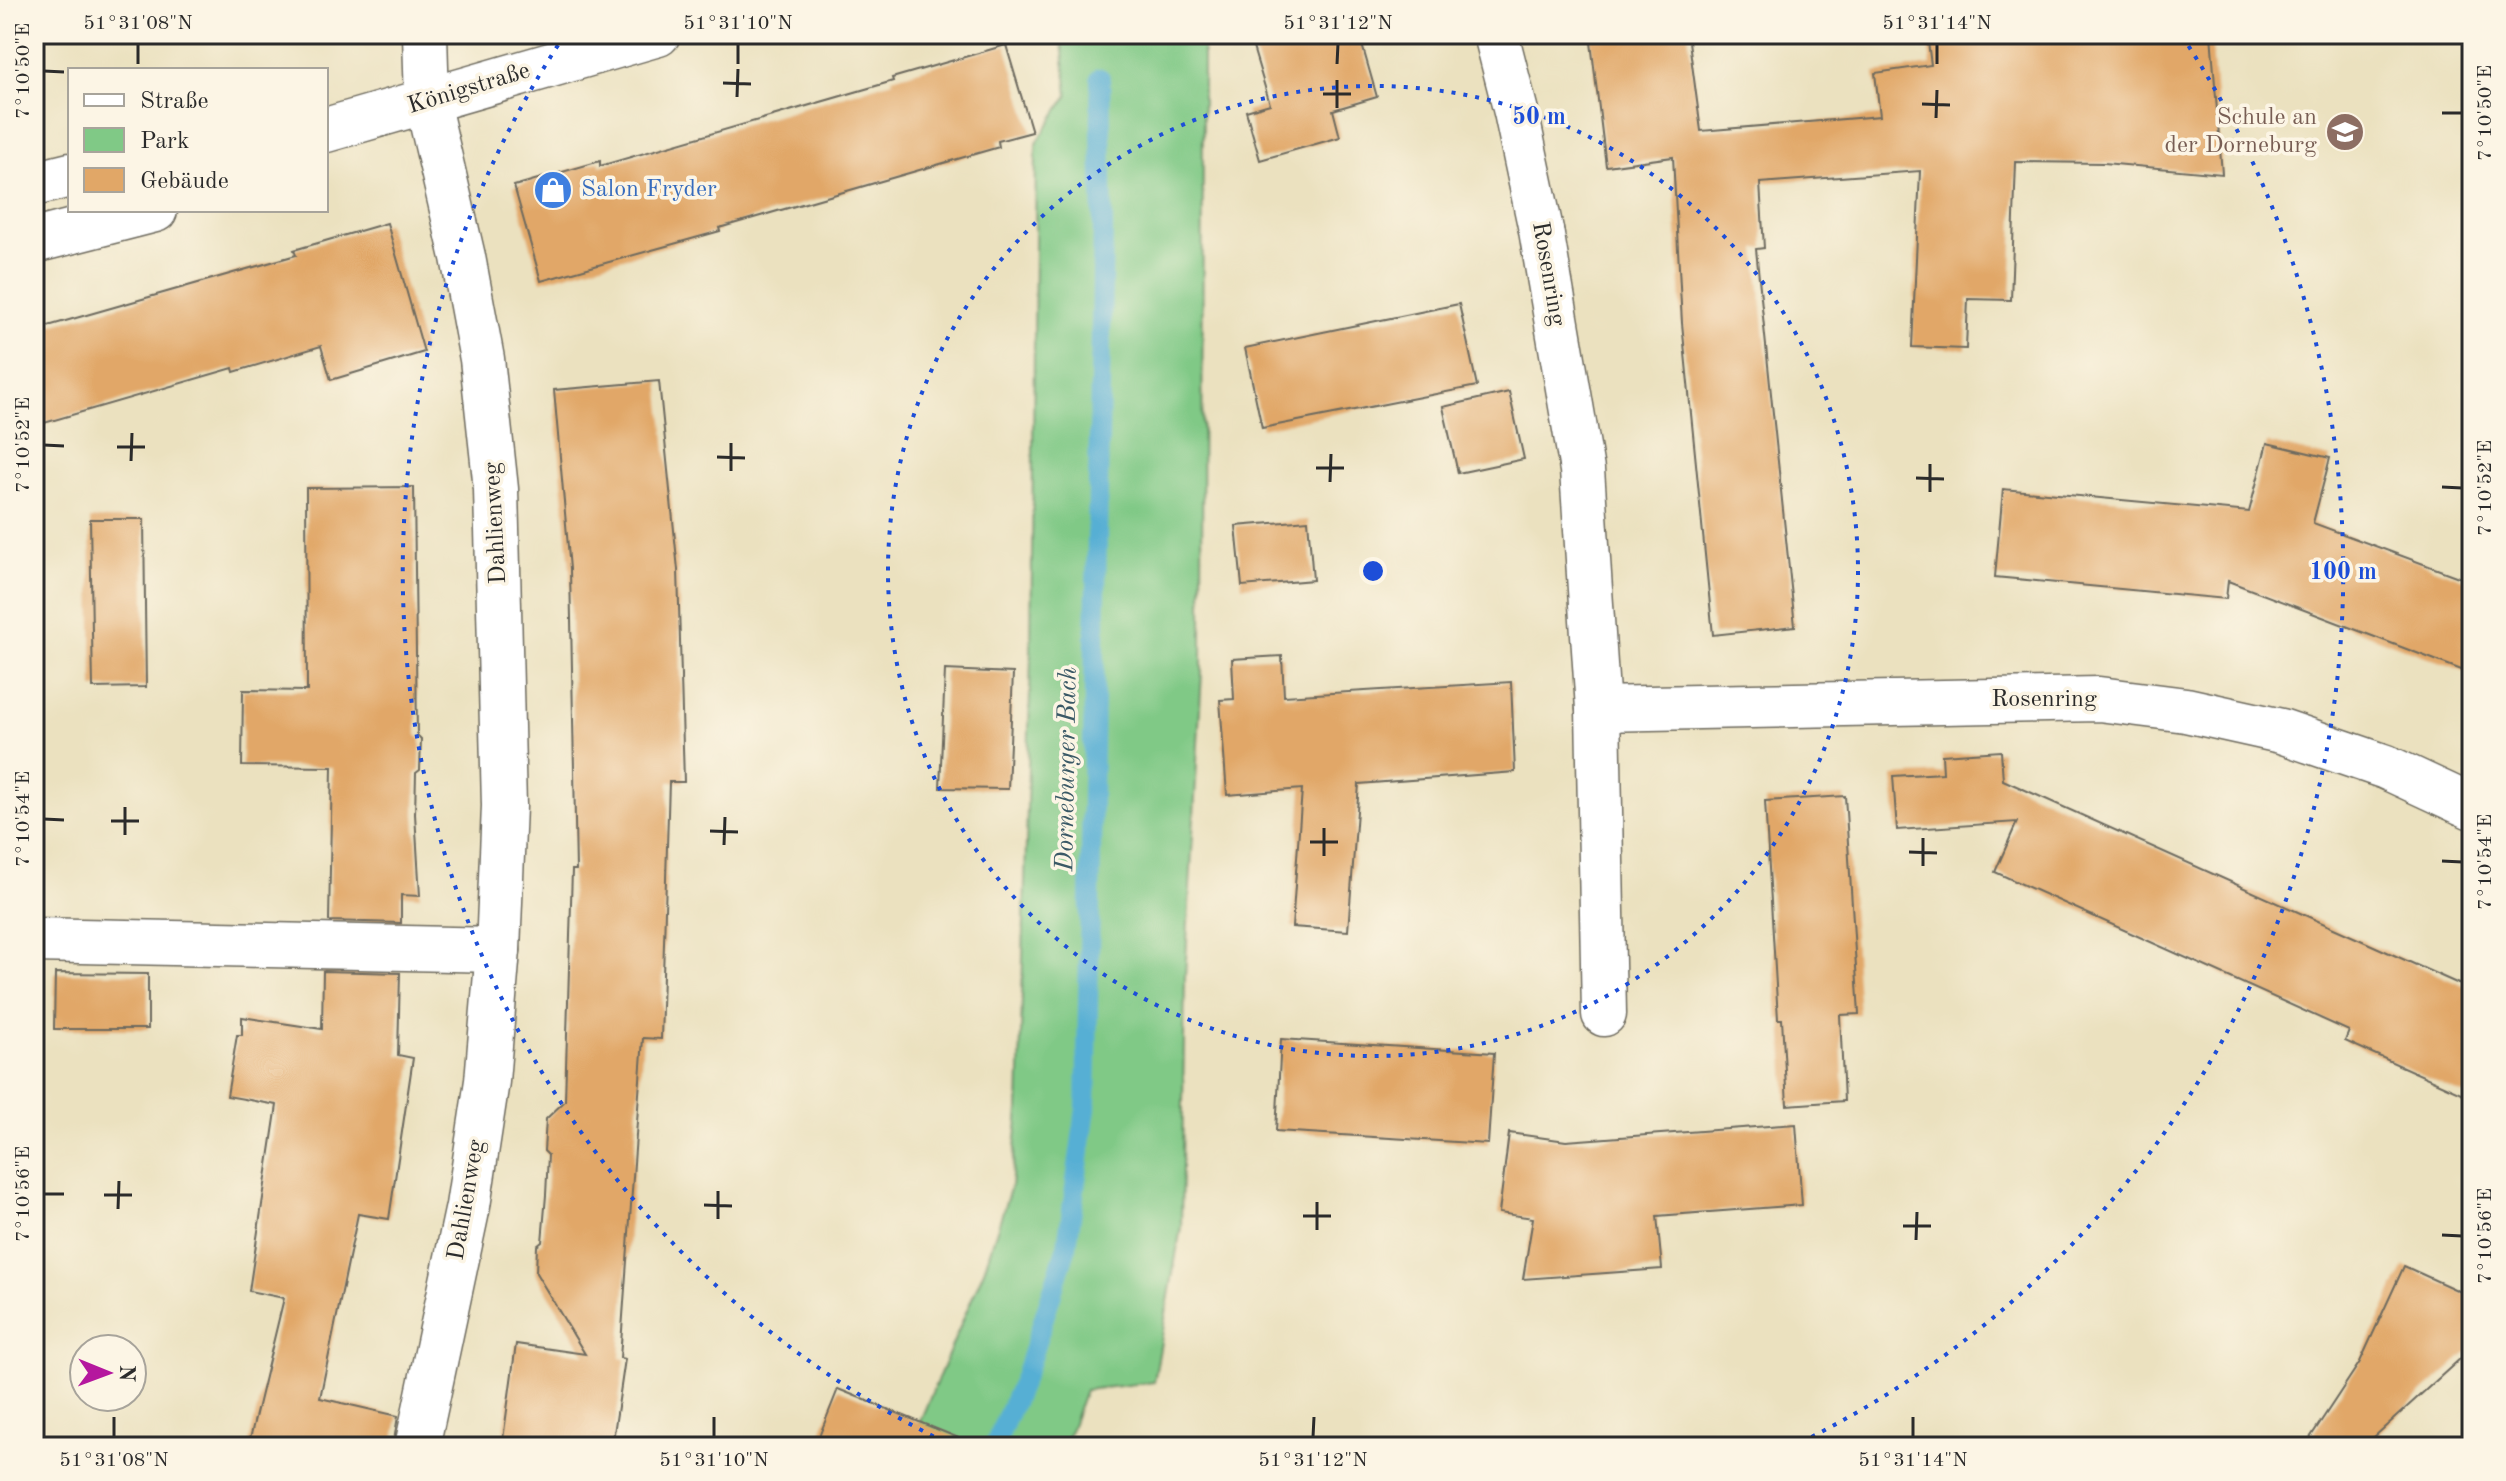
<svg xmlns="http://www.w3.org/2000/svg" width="2506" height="1481" font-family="'Old Standard TT',serif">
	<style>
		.green { fill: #80c986; stroke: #567a58; stroke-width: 2 }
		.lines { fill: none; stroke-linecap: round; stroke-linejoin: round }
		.stream { stroke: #56afd4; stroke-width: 20 }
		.building { fill: #e1a767 }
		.minor-casing { stroke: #6e6b5f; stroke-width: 47 }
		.minor { stroke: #fff; stroke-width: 44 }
		.ticks { fill: none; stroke: #2b2b2b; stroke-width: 3 }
		.ring { fill: none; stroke: #1d4ed8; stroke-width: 4; stroke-dasharray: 4 8 }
		.labels { text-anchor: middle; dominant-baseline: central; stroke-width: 7; stroke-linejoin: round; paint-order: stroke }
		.street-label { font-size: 24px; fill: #2b2b2b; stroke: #fcf5e5 }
		.education-label { font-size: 24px; fill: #785e54; stroke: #fcf5e5; text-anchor: end }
		.shop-label { font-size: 24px; fill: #366cbe; stroke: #fcf5e5; text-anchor: start }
		.water-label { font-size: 26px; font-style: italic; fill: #3a5966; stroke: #fcf5e5 }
		.centre { fill: #1d4ed8; stroke: #fcf5e5; stroke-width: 4 }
		.ring-label { font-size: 24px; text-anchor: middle; font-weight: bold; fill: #1d4ed8; stroke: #fcf5e5; stroke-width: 7; stroke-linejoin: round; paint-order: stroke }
		.neatline { fill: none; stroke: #2b2b2b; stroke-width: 3 }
		.ticks-label { font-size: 20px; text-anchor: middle; fill: #2b2b2b }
	</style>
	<rect width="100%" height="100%" fill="#fcf5e5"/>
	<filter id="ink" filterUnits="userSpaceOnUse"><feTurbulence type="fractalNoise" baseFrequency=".0125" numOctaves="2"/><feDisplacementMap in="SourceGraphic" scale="16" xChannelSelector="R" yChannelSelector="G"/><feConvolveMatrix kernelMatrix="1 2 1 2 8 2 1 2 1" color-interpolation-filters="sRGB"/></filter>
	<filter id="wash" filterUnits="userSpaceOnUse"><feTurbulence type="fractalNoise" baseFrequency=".006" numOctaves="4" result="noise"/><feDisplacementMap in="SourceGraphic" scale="32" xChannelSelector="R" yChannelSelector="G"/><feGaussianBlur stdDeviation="1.8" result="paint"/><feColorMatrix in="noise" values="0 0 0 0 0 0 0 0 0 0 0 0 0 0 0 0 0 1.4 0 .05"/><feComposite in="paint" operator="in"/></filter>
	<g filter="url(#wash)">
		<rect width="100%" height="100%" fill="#ebe1bf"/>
		<path class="green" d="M 1061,34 L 1203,34 L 1202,672 L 1185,977 L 1181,1227 L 1154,1382 L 1085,1390 L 1064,1447 L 909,1447 L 984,1270 L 1011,1186 L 1019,1110 L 1031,654 L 1036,144 L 1068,95 Z"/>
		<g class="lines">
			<path class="stream" d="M 994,1447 L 1027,1370 L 1067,1246 L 1086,1108 L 1103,228 L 1100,78"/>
		</g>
		<g id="blocks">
			<g class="building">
				<path d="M 1249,34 L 1359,34 L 1377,97 L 1333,110 L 1340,137 L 1260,160 L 1246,111 L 1270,104 Z"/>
				<path d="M 1590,34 L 1688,34 L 1701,131 L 1880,116 L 1875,73 L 1931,65 L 1927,34 L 2211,34 L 2222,174 L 2104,163 L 2016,162 L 2011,300 L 1968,299 L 1966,349 L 1912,347 L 1920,171 L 1760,183 L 1764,248 L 1756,249 L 1795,626 L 1713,635 L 1682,323 L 1673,157 L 1606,166 Z"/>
				<path d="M 1006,45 L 1032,132 L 998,141 L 999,147 L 719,228 L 720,231 L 541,281 L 514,186 L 600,161 L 600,166 L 893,81 L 892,78 Z"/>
				<path d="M 387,223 L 424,352 L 331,380 L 321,346 L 234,372 L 233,368 L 34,426 L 34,330 L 296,255 L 294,250 Z"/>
				<path d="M 1459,304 L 1477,386 L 1262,428 L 1245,348 Z"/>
				<path d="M 659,381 L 678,570 L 684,782 L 669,782 L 661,1039 L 643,1038 L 620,1358 L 625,1359 L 612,1447 L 502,1447 L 516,1344 L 585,1354 L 536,1273 L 537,1246 L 542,1242 L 546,1195 L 548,1155 L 544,1151 L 546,1119 L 565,1101 L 572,870 L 576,870 L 570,569 L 554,390 Z"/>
				<path d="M 1509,392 L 1524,459 L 1458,473 L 1443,407 Z"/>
				<path d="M 2267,443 L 2330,458 L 2313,523 L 2472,582 L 2472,674 L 2228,581 L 2226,599 L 1995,577 L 2003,489 L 2249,512 Z"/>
				<path d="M 414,487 L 417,735 L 421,739 L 420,770 L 416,773 L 415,814 L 420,896 L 401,895 L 401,923 L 329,921 L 332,767 L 242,766 L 243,690 L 307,691 L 306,488 Z"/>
				<path d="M 90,519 L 144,519 L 146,687 L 93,688 Z"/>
				<path d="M 1308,520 L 1313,580 L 1242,586 L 1236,526 Z"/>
				<path d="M 1282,656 L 1284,696 L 1511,682 L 1515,772 L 1359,784 L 1348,931 L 1292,927 L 1302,789 L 1227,795 L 1220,700 L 1234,699 L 1232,659 Z"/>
				<path d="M 945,670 L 1013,673 L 1008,789 L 940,788 Z"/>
				<path d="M 2001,751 L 2003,780 L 2472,990 L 2472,1098 L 2345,1041 L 2349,1031 L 1995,872 L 2017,822 L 1897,830 L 1893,776 L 1943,773 L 1942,755 Z"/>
				<path d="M 1845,796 L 1859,1014 L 1840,1015 L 1844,1101 L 1787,1105 L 1782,1019 L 1778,1019 L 1765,801 Z"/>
				<path d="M 323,971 L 400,973 L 398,1055 L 413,1058 L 389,1219 L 358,1214 L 320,1398 L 398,1416 L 393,1447 L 248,1447 L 284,1298 L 249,1291 L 277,1105 L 227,1096 L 237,1035 L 242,1035 L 242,1017 L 322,1029 Z"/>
				<path d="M 55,973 L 148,974 L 148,1029 L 54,1029 Z"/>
				<path d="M 1281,1039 L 1494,1053 L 1488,1144 L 1276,1131 Z"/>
				<path d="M 1796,1124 L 1802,1205 L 1657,1216 L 1662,1269 L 1523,1279 L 1533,1218 L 1499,1213 L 1509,1133 L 1566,1141 Z"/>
				<path d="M 2404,1266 L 2472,1297 L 2472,1348 L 2363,1447 L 2304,1447 L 2360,1362 Z"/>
				<path d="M 838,1389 L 976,1445 L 976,1447 L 815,1447 Z"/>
			</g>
		</g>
	</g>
	<g filter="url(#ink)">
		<use href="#blocks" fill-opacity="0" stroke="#6e6b5f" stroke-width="2"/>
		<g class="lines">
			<g class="minor-casing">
				<g id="minor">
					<path d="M 1496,34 L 1516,112 L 1541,230 L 1582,470 L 1598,709 L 1604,1014"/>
					<path d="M 326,130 L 658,34"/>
					<path d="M 34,184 L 70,175"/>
					<path d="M 34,241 L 155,210"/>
					<path d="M 1598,709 L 2099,699 L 2186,710 L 2281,731 L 2386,767 L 2472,807"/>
					<path d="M 34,940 L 498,950"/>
					<path d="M 417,1447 L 468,1206 L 487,1081 L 498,950 L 504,806 L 496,489 L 482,359 L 463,257 L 427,102 L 425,34"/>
				</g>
			</g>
			<use href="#minor" class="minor"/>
		</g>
	</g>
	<path class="ticks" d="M 138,64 L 138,44M 738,64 L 738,44M 1337,64 L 1338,44M 1937,64 L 1937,44M 44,71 L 64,72M 723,83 L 751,84M 1323,94 L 1351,94M 737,97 L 738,69M 1922,104 L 1950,105M 1337,108 L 1337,80M 2442,113 L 2462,113M 1936,118 L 1937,90M 44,445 L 64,446M 117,447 L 145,447M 717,457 L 745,458M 131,461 L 132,433M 1316,468 L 1344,468M 731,471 L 731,443M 1916,478 L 1944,479M 1330,482 L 1331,454M 2442,487 L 2462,488M 1930,492 L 1930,464M 44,819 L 64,820M 111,821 L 139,821M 710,831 L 738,832M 125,835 L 125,807M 1310,842 L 1338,842M 724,845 L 725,817M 1909,852 L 1937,853M 1324,856 L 1324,828M 2442,861 L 2462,862M 1923,866 L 1923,838M 44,1194 L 64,1194M 104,1195 L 132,1195M 704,1205 L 732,1206M 118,1209 L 119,1181M 1303,1216 L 1331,1216M 718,1219 L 718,1191M 1903,1226 L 1931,1226M 1317,1230 L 1317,1202M 2442,1235 L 2462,1236M 1916,1240 L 1917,1212M 114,1437 L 114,1417M 714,1437 L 714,1417M 1313,1437 L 1314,1417M 1913,1437 L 1913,1417"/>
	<g class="ring">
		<circle cx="1373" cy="571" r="485"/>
		<path d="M955 1447A970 970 0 0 1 564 36M2182 36A970 970 0 0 1 1791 1447"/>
	</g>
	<defs>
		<g id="school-disc" transform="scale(2)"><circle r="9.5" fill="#8d6e63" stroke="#fcf5e5"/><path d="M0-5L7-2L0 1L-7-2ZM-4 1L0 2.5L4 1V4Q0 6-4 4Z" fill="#fff"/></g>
		<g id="shop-disc" transform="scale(2)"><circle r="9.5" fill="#3f7fe0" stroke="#fcf5e5"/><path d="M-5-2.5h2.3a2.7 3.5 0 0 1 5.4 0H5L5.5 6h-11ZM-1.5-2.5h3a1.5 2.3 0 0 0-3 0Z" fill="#fff"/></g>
	</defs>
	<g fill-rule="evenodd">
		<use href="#school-disc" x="2345" y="132"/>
		<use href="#shop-disc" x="553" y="190"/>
	</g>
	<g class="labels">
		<g class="street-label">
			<text transform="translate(469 89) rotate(-17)">Königstraße</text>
			<text transform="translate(1548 274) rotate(80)">Rosenring</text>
			<text transform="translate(496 523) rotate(-93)">Dahlienweg</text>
			<text x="2044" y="700">Rosenring</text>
			<text transform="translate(467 1200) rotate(-80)">Dahlienweg</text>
		</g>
		<g class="education-label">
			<text x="2317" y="118">Schule an<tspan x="2317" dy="28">der Dorneburg</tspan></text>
		</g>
		<g class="shop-label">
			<text x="581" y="190">Salon Fryder</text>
		</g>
		<g class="water-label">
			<text transform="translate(1067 769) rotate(-89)">Dorneburger Bach</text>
		</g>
	</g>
	<circle cx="1373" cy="571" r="12" class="centre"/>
	<g class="ring-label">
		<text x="1539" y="124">50 m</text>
		<text x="2343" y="579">100 m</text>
	</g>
	<rect width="2506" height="1481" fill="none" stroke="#fcf5e5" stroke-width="88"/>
	<rect x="68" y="68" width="260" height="144" fill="#fcf5e5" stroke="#a8a49b" stroke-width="2"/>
	<rect x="84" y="94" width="40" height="12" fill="#ffffff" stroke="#a8a49b" stroke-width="2"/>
	<text x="140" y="108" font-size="24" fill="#2b2b2b">Straße</text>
	<rect x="84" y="128" width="40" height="24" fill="#80c986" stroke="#a8a49b" stroke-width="2"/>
	<text x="140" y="148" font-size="24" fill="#2b2b2b">Park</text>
	<rect x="84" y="168" width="40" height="24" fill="#e1a767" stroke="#a8a49b" stroke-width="2"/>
	<text x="140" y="188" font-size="24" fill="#2b2b2b">Gebäude</text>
	<g transform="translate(108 1373) rotate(91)"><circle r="38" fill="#fcf5e5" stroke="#a8a49b" stroke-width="2"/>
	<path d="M0-6L14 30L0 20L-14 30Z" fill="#b5179e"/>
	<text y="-12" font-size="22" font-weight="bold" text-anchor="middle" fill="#2b2b2b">N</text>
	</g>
	<rect x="44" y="44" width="2418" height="1393" class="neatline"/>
	<g class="ticks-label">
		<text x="138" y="29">51°31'08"N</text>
		<text x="738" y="29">51°31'10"N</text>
		<text x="1338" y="29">51°31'12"N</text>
		<text x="1937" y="29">51°31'14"N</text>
		<text transform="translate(22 71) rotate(-90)" y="7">7°10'50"E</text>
		<text transform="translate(2484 113) rotate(-90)" y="7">7°10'50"E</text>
		<text transform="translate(22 445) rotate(-90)" y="7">7°10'52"E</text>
		<text transform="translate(2484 488) rotate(-90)" y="7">7°10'52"E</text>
		<text transform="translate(22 819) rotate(-90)" y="7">7°10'54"E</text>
		<text transform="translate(2484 862) rotate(-90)" y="7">7°10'54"E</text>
		<text transform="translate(22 1194) rotate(-90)" y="7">7°10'56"E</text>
		<text transform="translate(2484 1236) rotate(-90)" y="7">7°10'56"E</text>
		<text x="114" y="1466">51°31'08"N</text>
		<text x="714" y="1466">51°31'10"N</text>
		<text x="1313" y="1466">51°31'12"N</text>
		<text x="1913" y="1466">51°31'14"N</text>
	</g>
</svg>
